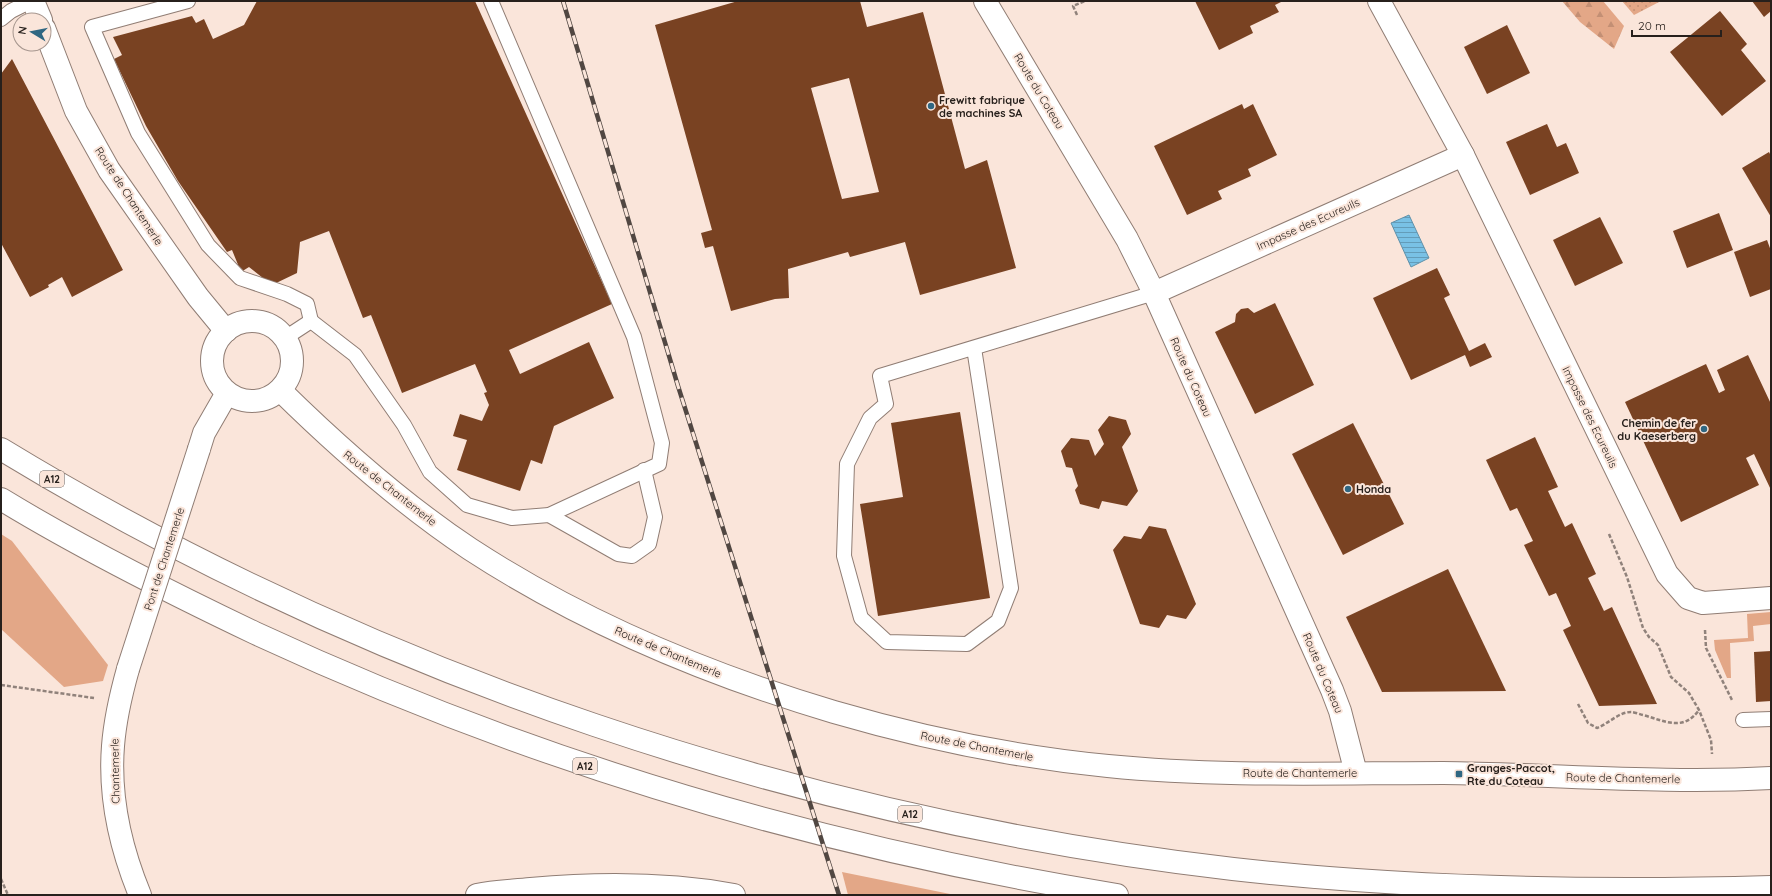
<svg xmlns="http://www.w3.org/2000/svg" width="1772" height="896" font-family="Quicksand,sans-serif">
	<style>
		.green { fill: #e3a787 }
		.forest { fill: url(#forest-firs) }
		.park { fill: url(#park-dots) }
		.water { fill: url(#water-rules); stroke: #6091a9 }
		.building { fill: #794222; fill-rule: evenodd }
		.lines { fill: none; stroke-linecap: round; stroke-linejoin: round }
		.service-casing { stroke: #907d74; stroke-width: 16 }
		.minor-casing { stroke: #907d74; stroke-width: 24 }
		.tertiary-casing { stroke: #907d74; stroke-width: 24 }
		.motorway-casing { stroke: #907d74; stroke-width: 24 }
		.path { stroke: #90827b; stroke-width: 2.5; stroke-dasharray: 4 2; stroke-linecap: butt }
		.service { stroke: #fff; stroke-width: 14 }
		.minor { stroke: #fff; stroke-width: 22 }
		.tertiary { stroke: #fff; stroke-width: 22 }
		.motorway { stroke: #fff; stroke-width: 22 }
		.rail-casing { stroke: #514742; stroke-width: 4.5 }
		.rail { stroke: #fae5da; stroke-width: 3; stroke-dasharray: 9; stroke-linecap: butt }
		.tertiary-bridge-casing { stroke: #907d74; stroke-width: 24; stroke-linecap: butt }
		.tertiary-bridge { stroke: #fff; stroke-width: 22 }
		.poi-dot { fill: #306782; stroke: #fae5da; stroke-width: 1.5 }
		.labels { text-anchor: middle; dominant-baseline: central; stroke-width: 4; stroke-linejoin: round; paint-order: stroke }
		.shield { fill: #fae5da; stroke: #665b55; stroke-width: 1 }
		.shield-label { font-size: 10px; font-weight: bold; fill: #27201c }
		.street-label { font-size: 11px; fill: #27201c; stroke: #fae5da }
		.poi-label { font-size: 11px; font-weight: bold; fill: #27201c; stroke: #fae5da; text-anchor: start }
	</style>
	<defs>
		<pattern id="forest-firs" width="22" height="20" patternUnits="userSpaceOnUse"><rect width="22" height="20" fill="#e3a787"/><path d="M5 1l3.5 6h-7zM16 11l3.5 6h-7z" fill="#c38f74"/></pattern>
		<pattern id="park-dots" width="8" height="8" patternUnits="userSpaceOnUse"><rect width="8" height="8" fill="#e3a787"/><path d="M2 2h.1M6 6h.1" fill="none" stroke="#c38f74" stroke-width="1.8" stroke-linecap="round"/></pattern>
		<pattern id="water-rules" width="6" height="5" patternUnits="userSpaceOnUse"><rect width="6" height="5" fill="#79c1e5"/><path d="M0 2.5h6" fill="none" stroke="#639cb9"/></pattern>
	</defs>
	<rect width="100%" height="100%" fill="#fae5da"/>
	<g class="green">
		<path d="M 1,534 L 12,541 L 108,665 L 103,681 L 64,687 L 1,629 Z"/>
		<path d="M 1771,612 L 1771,624 L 1753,626 L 1754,641 L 1730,643 L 1731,678 L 1727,678 L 1715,650 L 1714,640 L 1748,638 L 1747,614 Z"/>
		<path d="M 842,872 L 955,895 L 848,895 Z"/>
	</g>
	<path class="forest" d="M 1562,1 L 1603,1 L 1624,26 L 1614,49 L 1580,22 Z"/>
	<path class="park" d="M 1622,1 L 1661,1 L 1634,15 Z"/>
	<path class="water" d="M 1409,215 L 1429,258 L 1411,267 L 1391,223 Z"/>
	<g class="building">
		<path d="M 257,1 L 475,1 L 612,304 L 509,350 L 520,374 L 589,342 L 614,398 L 554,426 L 542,464 L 531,460 L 520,491 L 457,470 L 467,440 L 453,436 L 460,414 L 482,421 L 489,405 L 484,393 L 487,392 L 475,364 L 402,393 L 371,315 L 363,318 L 329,231 L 300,242 L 297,273 L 272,285 L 249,267 L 241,272 L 232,250 L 227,252 L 178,181 L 146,126 L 114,59 L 122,55 L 113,37 L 192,16 L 196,23 L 204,19 L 213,39 L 244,25 Z"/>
		<path d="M 738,1 L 860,1 L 867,27 L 923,12 L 965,169 L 987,160 L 1016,268 L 920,295 L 905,242 L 850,257 L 848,252 L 788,269 L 789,298 L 775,299 L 731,311 L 713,246 L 705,248 L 701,233 L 712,230 L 655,25 ZM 849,78 L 879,192 L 842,199 L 811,88 Z"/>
		<path d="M 1195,1 L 1283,1 L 1275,5 L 1279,12 L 1250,26 L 1253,33 L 1219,50 Z"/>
		<path d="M 1752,1 L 1771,1 L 1771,11 L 1764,17 Z"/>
		<path d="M 1720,11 L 1747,44 L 1741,50 L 1766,81 L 1722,116 L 1670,52 Z"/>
		<path d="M 1507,25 L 1530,73 L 1487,94 L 1464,47 Z"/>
		<path d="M 12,59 L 123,270 L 72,297 L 62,277 L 48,285 L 49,287 L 30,297 L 1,243 L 1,74 Z"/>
		<path d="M 1242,104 L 1244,109 L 1253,104 L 1277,155 L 1248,169 L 1251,176 L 1218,191 L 1222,199 L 1187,215 L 1154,146 Z"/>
		<path d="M 1547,124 L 1557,147 L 1566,143 L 1579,173 L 1530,195 L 1506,142 Z"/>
		<path d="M 1769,152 L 1771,156 L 1771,217 L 1742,168 Z"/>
		<path d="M 1719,213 L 1733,250 L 1687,268 L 1673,231 Z"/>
		<path d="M 1600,217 L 1623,263 L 1575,286 L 1553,240 Z"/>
		<path d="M 1767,240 L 1771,251 L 1771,289 L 1750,297 L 1734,252 Z"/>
		<path d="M 1437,268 L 1450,295 L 1444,298 L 1469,351 L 1485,343 L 1492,357 L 1470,367 L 1465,355 L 1411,380 L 1373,298 Z"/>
		<path d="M 1275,303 L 1314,385 L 1255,414 L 1215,332 L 1235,322 L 1236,314 L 1241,309 L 1248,308 L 1254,313 Z"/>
		<path d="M 1748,355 L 1771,404 L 1771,490 L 1754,454 L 1746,458 L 1759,485 L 1681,522 L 1625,402 L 1706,364 L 1719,393 L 1725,390 L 1717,370 Z"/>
		<path d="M 960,412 L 990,598 L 878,616 L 860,504 L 903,497 L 891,423 Z"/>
		<path d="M 1109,416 L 1126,420 L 1131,434 L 1122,447 L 1138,491 L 1127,506 L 1102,501 L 1099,509 L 1080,504 L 1075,490 L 1078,486 L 1072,468 L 1066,467 L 1061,451 L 1071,438 L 1089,440 L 1095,456 L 1104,444 L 1098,430 Z"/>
		<path d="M 1353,423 L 1404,524 L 1343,555 L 1292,454 Z"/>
		<path d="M 1535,437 L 1558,487 L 1548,491 L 1565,527 L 1572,523 L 1596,574 L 1588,578 L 1604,611 L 1612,607 L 1657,704 L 1599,706 L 1563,630 L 1571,626 L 1556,593 L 1549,596 L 1524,545 L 1533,541 L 1517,508 L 1510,511 L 1486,460 Z"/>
		<path d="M 1149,526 L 1166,529 L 1196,604 L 1186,619 L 1167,615 L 1159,628 L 1140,624 L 1113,550 L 1124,536 L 1141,539 Z"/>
		<path d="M 1448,569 L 1506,691 L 1382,692 L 1346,617 Z"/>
		<path d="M 1771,651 L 1771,701 L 1756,702 L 1754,652 Z"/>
	</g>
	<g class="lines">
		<g class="service-casing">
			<g id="service">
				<path d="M 188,1 L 92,27 L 138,133 L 208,245 L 240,278 L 287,294 L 307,304 L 311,321"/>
				<path d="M 1,19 L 11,11 L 31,1"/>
				<path d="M 285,338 L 311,321 L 355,355 L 404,425 L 430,472 L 467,505 L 512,518 L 549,515 L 659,464 L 662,443 L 634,337 L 491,1"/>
				<path d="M 974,348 L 1011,588 L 998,621 L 967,644 L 887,642 L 861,618 L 844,556 L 847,464 L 870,418 L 886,404 L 880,376 L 1154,293"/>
				<path d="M 549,515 L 618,554 L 632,556 L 649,544 L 655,517 L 644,470"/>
				<path d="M 1743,720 L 1771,719"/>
			</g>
		</g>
		<g class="minor-casing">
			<g id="minor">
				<path d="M 985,1 L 1127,239 L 1154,293 L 1332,690 L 1340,711 L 1356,773"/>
				<path d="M 1463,155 L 1667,574 L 1688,598 L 1703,603 L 1771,598"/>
				<path d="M 1154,293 L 1463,155 L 1379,1"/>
			</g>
		</g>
		<g class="tertiary-casing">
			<g id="tertiary">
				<path d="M 33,1 L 41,20"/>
				<path d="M 44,28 L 76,111 L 109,170 L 198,297 L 226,331"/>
				<circle cx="252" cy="361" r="40"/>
				<path d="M 280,390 C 339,448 401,503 470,549 C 582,622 706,674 834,712 C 923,738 1015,757 1108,766 C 1219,777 1332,773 1443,773 C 1552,774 1662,784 1771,778"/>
				<path d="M 199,449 L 204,433 L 227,393"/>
				<path d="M 128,669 C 121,694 115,720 113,746 C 109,797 121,849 140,895"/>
				<path d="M 477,895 C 495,891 513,891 531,889 C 598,883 668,883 734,895"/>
			</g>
		</g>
		<g class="motorway-casing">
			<g id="motorway">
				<path d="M 1,449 C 372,675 802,819 1233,869 C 1412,889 1591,892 1771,887"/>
				<path d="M 1,499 C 83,549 169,592 255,633 C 530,761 818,847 1117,895"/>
			</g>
		</g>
		<g class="path">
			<path d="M 1077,15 L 1073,6 L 1085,1"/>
			<path d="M 1609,534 L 1627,577 L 1643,628 L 1649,637 L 1658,645 L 1671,677 L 1689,693 L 1699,710 L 1711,740 L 1712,754"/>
			<path d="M 1705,630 L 1706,648 L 1732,700"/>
			<path d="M 1,685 L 94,698"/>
			<path d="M 1578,704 L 1588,723 L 1597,728 C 1608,724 1619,712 1631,712 C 1634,712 1639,714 1643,715 C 1665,721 1683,732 1699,710"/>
			<path d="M 1,879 L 8,895"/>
		</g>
		<use href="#service" class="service"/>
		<use href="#minor" class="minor"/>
		<use href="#tertiary" class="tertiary"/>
		<use href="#motorway" class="motorway"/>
		<g class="rail-casing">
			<path id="rail" d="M 563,1 L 678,386 L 839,895"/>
		</g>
		<use href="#rail" class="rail"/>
		<g class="tertiary-bridge-casing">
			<path id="tertiary-bridge" d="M 128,669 L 199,449"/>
		</g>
		<use href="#tertiary-bridge" class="tertiary-bridge"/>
	</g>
	<g class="poi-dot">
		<circle cx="931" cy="106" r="4"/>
		<circle cx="1704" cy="429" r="4"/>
		<circle cx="1348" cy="489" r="4"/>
		<rect x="1455" y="770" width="8" height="8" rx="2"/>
	</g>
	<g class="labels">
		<g class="shield">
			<rect x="40" y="471" width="24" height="16" rx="3"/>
			<rect x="573" y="758" width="24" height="16" rx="3"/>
			<rect x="898" y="806" width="24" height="16" rx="3"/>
		</g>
		<g class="shield-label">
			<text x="52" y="479">A12</text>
			<text x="585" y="766">A12</text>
			<text x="910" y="814">A12</text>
		</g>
		<g class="street-label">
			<text transform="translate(1039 91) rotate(59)">Route du Coteau</text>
			<text transform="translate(129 196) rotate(57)">Route de Chantemerle</text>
			<text transform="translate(1308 224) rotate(-24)">Impasse des Ecureuils</text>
			<text transform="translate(1191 377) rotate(66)">Route du Coteau</text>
			<text transform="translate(1590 417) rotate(64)">Impasse des Ecureuils</text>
			<text transform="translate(390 488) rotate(38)">Route de Chantemerle</text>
			<text transform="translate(164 559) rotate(-72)">Pont de Chantemerle</text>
			<text transform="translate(668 652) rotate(23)">Route de Chantemerle</text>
			<text transform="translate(1323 673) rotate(67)">Route du Coteau</text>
			<text transform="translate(977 746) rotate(11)">Route de Chantemerle</text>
			<text transform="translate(115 771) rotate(-91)">Chantemerle</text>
			<text x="1300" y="773">Route de Chantemerle</text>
			<text transform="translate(1623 778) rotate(1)">Route de Chantemerle</text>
		</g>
		<g class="poi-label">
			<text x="939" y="100">Frewitt fabrique<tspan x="939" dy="13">de machines SA</tspan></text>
			<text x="1696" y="423" text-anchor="end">Chemin de fer<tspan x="1696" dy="13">du Kaeserberg</tspan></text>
			<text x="1356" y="489">Honda</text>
			<text x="1467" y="768">Granges-Paccot,<tspan x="1467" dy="13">Rte du Coteau</tspan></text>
		</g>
	</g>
	<rect width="1772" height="896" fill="none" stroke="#27201c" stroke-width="4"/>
	<g transform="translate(32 32) rotate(280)"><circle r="19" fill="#fae5da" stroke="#a6968e"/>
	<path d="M0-3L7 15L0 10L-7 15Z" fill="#306782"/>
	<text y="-6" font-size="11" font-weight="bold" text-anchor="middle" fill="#27201c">N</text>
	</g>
	<path d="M1632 30v6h89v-6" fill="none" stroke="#27201c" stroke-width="2"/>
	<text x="1638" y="30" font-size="12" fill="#27201c" stroke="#fae5da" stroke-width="3" paint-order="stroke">20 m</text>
</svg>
